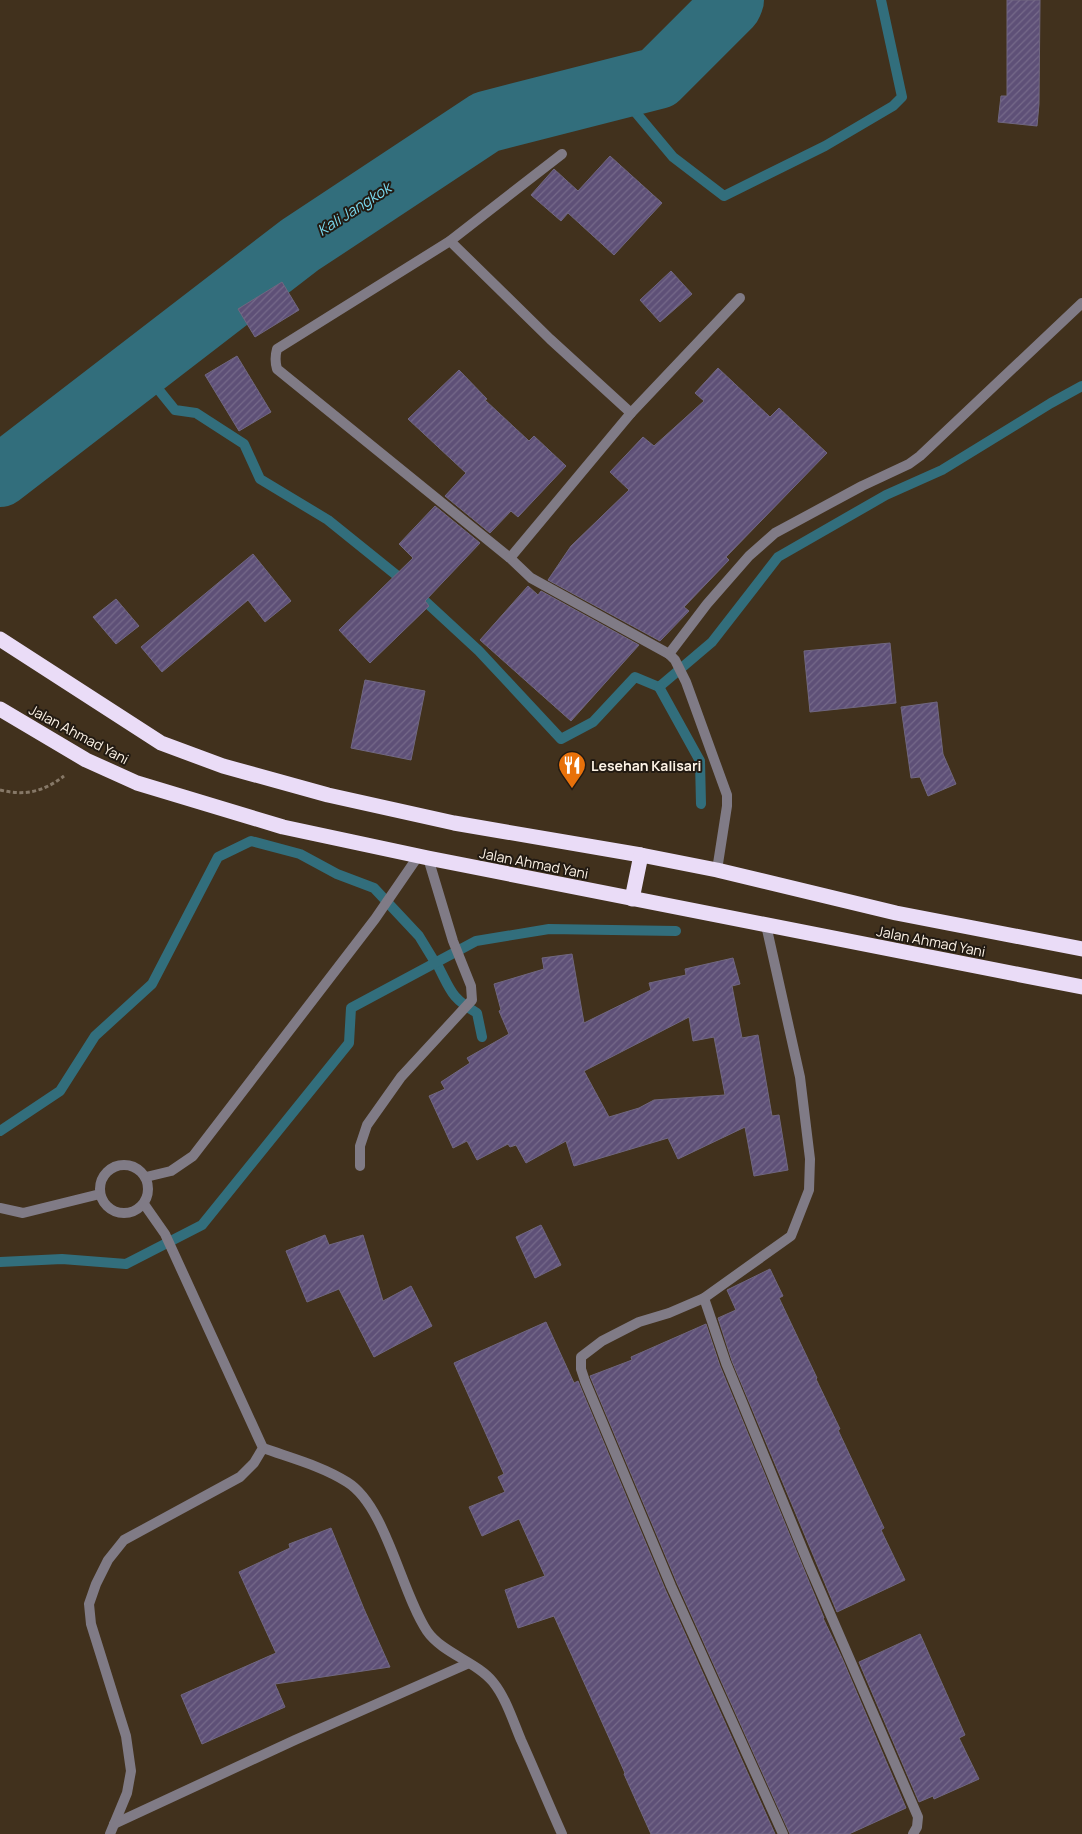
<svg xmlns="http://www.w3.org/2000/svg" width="1082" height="1834" font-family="Manrope,sans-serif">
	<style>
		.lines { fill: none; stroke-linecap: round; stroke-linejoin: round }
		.stream { stroke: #326e7c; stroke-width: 10 }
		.river { stroke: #326e7c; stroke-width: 62 }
		.building { fill: url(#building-hatch); stroke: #706780; fill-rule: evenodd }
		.path { stroke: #867867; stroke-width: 3; stroke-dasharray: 4 2.5; stroke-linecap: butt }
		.street { stroke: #807b86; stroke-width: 10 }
		.highway { stroke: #eadcf7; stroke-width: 15 }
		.labels { text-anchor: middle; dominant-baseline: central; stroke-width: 4; stroke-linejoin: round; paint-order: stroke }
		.street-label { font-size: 14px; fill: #fdf3e6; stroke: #221a12 }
		.poi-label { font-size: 14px; font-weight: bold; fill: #fdf3e6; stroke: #221a12; text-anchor: start }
		.water-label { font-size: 15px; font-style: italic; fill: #79d8ee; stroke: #221a12 }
	</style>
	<defs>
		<pattern id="building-hatch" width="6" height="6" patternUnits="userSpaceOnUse" patternTransform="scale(1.25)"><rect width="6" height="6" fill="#5e5077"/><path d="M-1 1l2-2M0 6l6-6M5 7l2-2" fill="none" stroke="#766a8a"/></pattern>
	</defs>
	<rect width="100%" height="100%" fill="#41311d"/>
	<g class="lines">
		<g class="stream">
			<path d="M 612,89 L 637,114 L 673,157 L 724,196 L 825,146 L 893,106 L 902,97 L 881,0"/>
			<path d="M 141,368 L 175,410 L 196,413 L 244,444 L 260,479 L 328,520 L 400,578 L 479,651 L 561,739 L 593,722 L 635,677 L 659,687 L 712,642 L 778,557 L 886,495 L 942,470 L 1051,403 L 1082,386"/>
			<path d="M 659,687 L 700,761 L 701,804"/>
			<path d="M 438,966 C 451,991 451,998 477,1013 L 482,1037"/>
			<path d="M 0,1131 L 60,1091 L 95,1036 L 152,984 L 218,857 L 251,841 L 300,854 L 337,874 L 374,888 L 419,936 L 433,959"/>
			<path d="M 0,1262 L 62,1259 L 126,1264 L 202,1225 L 349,1043 L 351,1008 L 476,941 L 549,929 L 676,931"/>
		</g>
		<path class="river" d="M 0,476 L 300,245 L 486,122 L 658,78 L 731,5 L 733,0"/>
	</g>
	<g class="building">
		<path d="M 1007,0 L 1040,0 L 1039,104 L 1037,126 L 998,122 L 1001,96 L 1007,96 Z"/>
		<path d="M 610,156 L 662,203 L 614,255 L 568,213 L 561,221 L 531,195 L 554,169 L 578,191 Z"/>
		<path d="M 671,271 L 692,294 L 660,322 L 640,300 Z"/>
		<path d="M 282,282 L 299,310 L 255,337 L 238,309 Z"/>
		<path d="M 237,356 L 271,412 L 239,431 L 205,375 Z"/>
		<path d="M 718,368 L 770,417 L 779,408 L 827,453 L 726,557 L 729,560 L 684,607 L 689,611 L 660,641 L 548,580 L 571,546 L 629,490 L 610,472 L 643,437 L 654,446 L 704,401 L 695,393 Z"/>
		<path d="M 459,370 L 487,399 L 485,400 L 529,441 L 534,436 L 566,466 L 518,517 L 511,511 L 490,533 L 445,496 L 466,473 L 408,419 Z"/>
		<path d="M 435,506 L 480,543 L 425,601 L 429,606 L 370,663 L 339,630 L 413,558 L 399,544 Z"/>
		<path d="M 253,554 L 291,601 L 265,622 L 248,600 L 162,672 L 141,647 Z"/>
		<path d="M 528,586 L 538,595 L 541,591 L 639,645 L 571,721 L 480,640 Z"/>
		<path d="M 116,599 L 139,626 L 116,644 L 93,617 Z"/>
		<path d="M 890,643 L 896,703 L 810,712 L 804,651 Z"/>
		<path d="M 365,680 L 425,691 L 411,760 L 351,748 Z"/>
		<path d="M 937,702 L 943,754 L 956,784 L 928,796 L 920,777 L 911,778 L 901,707 Z"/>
		<path d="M 572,954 L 584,1023 L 651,990 L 649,983 L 686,975 L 685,969 L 733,958 L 740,984 L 732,986 L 742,1038 L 758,1035 L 772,1116 L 779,1115 L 788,1170 L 754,1176 L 745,1127 L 678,1159 L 668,1138 L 574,1166 L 566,1141 L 526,1163 L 516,1145 L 510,1147 L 508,1144 L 477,1160 L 467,1141 L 453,1148 L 429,1096 L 445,1089 L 441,1082 L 470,1063 L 467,1058 L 509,1034 L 499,1011 L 501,1010 L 494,984 L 544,969 L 542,958 ZM 689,1017 L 693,1041 L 714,1037 L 725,1095 L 654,1100 L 639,1108 L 609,1117 L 584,1071 Z"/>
		<path d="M 541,1225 L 561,1265 L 535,1278 L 516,1237 Z"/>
		<path d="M 325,1235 L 329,1245 L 363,1235 L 383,1301 L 411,1286 L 432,1326 L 374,1357 L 339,1289 L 307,1302 L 286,1251 Z"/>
		<path d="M 770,1269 L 783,1296 L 779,1298 L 817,1378 L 816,1379 L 840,1429 L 838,1430 L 884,1528 L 881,1530 L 905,1580 L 837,1612 L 732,1361 L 718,1318 L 736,1310 L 727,1290 Z"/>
		<path d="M 546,1322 L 574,1383 L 578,1381 L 665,1589 L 775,1834 L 651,1834 L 624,1774 L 625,1773 L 554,1616 L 518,1628 L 505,1590 L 545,1576 L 519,1519 L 482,1536 L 469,1507 L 505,1492 L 498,1477 L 504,1474 L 454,1363 Z"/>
		<path d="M 706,1324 L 720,1366 L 824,1618 L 823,1618 L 842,1658 L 906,1808 L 849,1834 L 790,1834 L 677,1583 L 590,1376 L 632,1360 L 631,1357 Z"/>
		<path d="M 331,1528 L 364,1609 L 390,1667 L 275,1684 L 285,1707 L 202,1744 L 181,1695 L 276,1653 L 239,1572 L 290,1548 L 289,1544 Z"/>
		<path d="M 920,1634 L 965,1735 L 959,1738 L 979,1779 L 934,1799 L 933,1796 L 919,1802 L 859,1662 Z"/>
	</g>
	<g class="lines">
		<path class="path" d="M 0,790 C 25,796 43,792 64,776"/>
		<g class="street">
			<path d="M 562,154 L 450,241 L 277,349 C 275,356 275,362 277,369 L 510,558 L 531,578 L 669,654 L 707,604 L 749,556 L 775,533 L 862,486 L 909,464 L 920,456 L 1082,303"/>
			<path d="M 450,241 L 550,339 L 631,413 L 510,558"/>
			<path d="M 631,413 L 740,298"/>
			<path d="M 669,654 L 675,660 L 686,682 L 727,795 L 727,806 L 717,870"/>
			<path d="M 766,925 L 800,1077 L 810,1159 L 809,1190 L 791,1236 L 704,1298 L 669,1313 L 639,1322 L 602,1341 L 581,1357 L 581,1369 L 585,1381 L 671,1586 L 783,1834"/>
			<circle cx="124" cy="1189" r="24"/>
			<path d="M 360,1166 L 360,1146 L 367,1125 L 401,1077 L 472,1000 L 471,986 L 453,941 L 428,858"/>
			<path d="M 146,1177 L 171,1171 L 193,1156 L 375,919 L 419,855"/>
			<path d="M 0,1208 L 23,1213 L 100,1194"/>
			<path d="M 704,1298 L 726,1363 L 809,1565 L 918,1817 L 917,1827 L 913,1834"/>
			<path d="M 263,1448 C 291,1458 322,1466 347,1482 C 386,1506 401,1592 427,1631 C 442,1653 477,1662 493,1682 C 506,1698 513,1721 521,1740 C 535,1771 548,1803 562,1834"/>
			<path d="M 114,1824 L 295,1740 L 467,1664"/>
			<path d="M 110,1834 L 127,1793 L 131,1771 L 126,1736 L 91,1624 L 89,1604 L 96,1584 L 108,1560 L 124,1540 L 240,1477 L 254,1463 L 263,1448 L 165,1234 L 144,1204"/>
		</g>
		<g class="highway">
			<path d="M 0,639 L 161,743 L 223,766 L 328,795 L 454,823 L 641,855 L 717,870 L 896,913 L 1082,949"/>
			<path d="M 0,709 L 86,760 L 137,783 L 283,827 L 428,858 L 1082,987"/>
			<path d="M 632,899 L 641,855"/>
		</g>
	</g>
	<defs>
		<g id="restaurant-pin" transform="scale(1.4375)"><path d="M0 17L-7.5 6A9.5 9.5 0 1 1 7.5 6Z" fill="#e8710a" stroke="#221a12"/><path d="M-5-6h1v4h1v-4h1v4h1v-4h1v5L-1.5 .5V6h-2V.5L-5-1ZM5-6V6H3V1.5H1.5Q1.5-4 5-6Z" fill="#fff"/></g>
	</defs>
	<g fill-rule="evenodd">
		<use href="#restaurant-pin" x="572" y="765"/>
	</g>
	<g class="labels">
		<g class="street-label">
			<text transform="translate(79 734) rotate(28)">Jalan Ahmad Yani</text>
			<text transform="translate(534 863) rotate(11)">Jalan Ahmad Yani</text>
			<text transform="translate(931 941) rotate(11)">Jalan Ahmad Yani</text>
		</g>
		<g class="poi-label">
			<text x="591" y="765">Lesehan Kalisari</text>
		</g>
		<g class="water-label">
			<text transform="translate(354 209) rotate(-33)">Kali Jangkok</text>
		</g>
	</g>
</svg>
